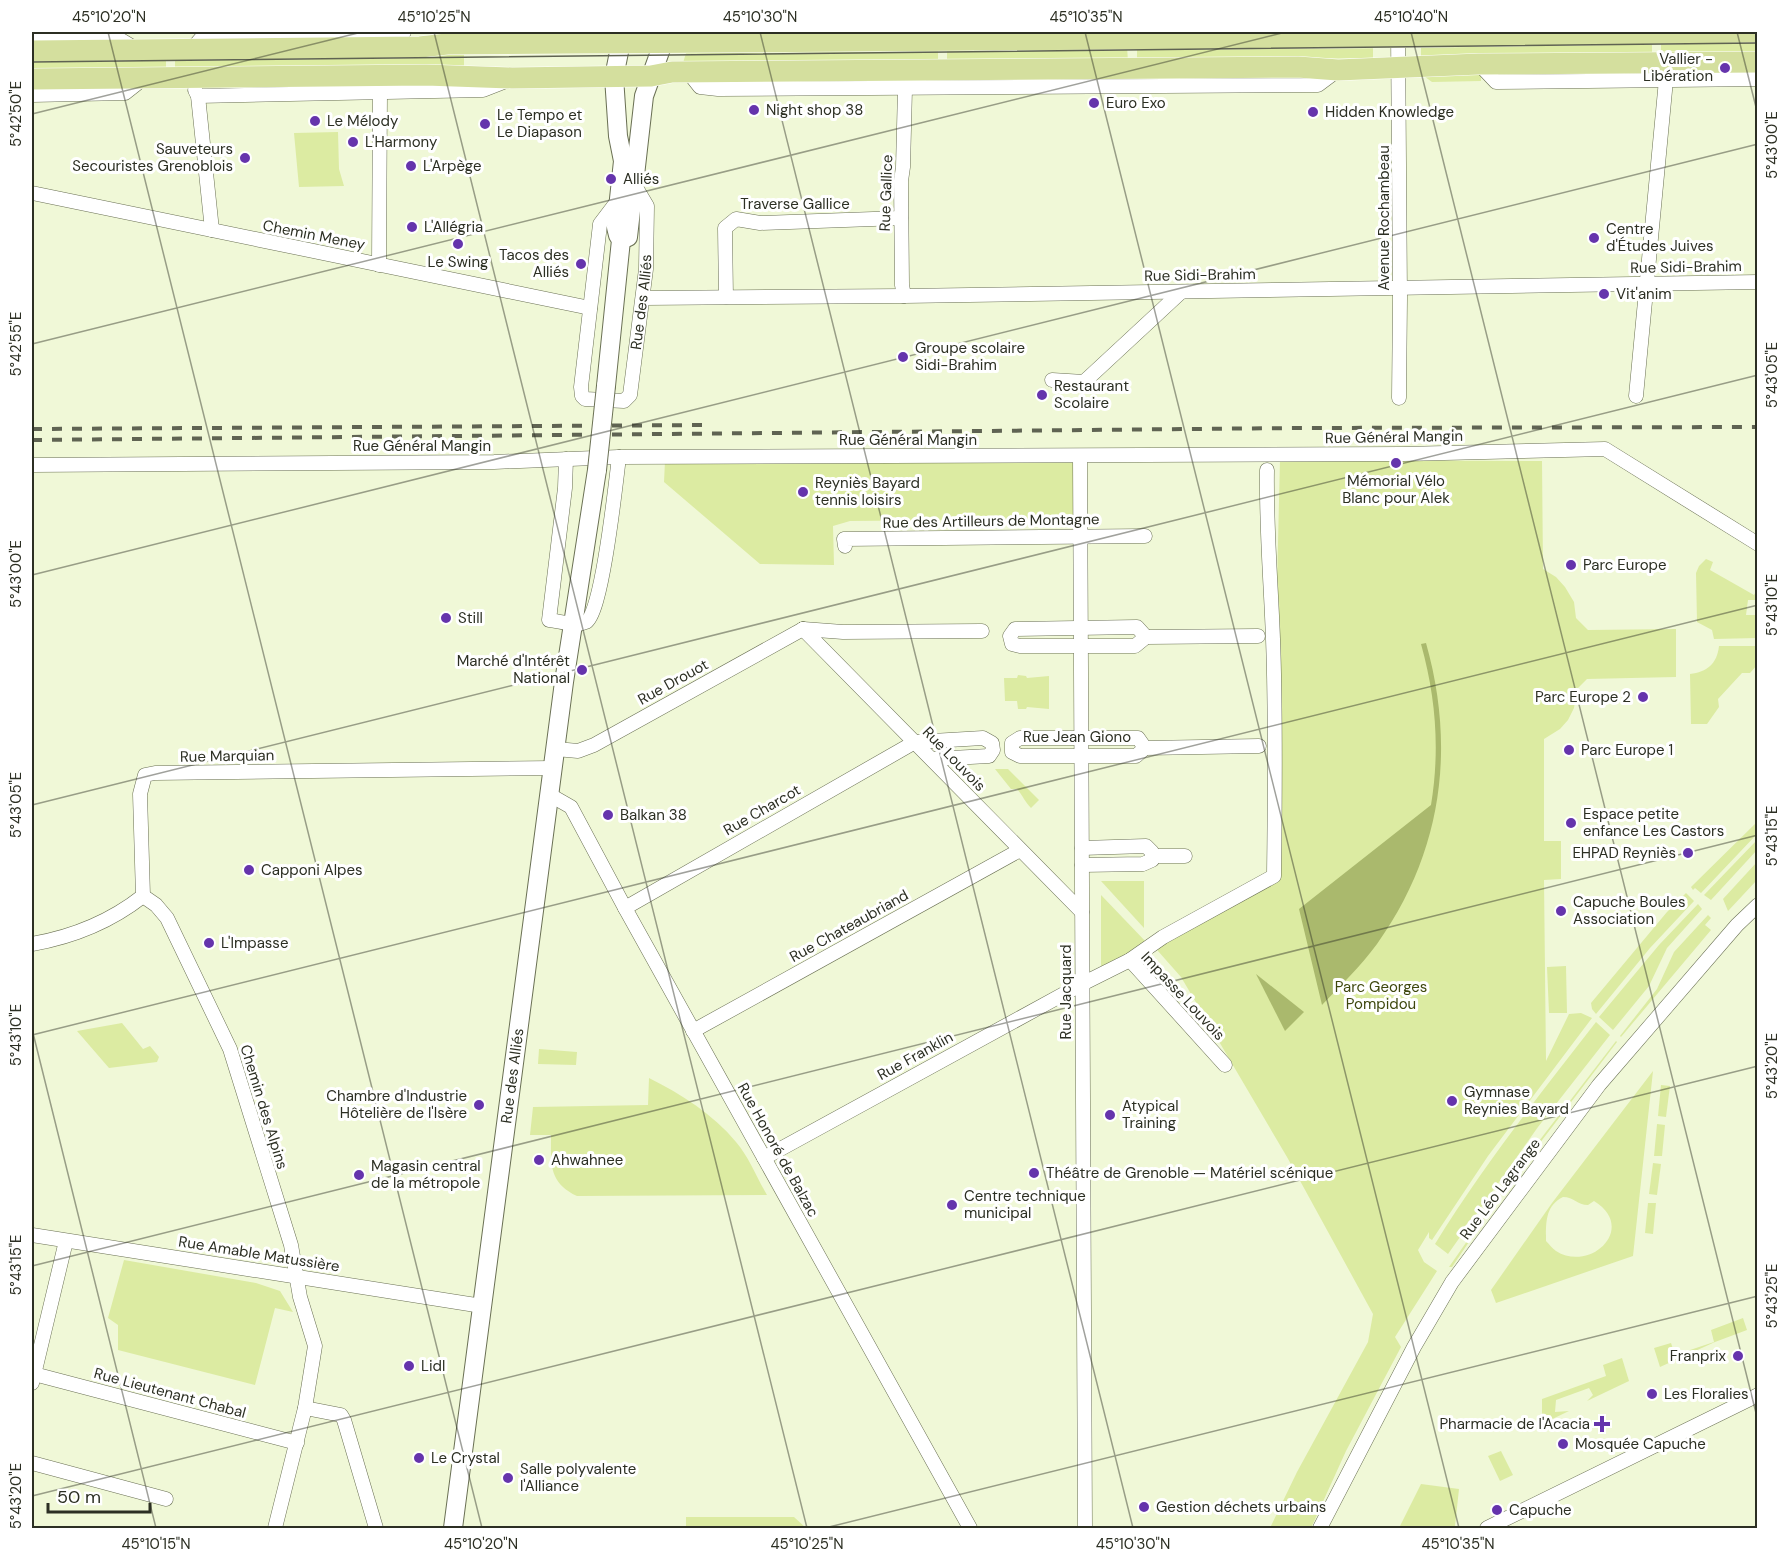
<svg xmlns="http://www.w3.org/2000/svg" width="1789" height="1560" font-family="'DM Sans',sans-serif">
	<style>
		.green { fill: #dceba2; fill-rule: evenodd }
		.water { fill: #aab96d }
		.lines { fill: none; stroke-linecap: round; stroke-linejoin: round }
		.street-casing { stroke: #6a7054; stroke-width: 15 }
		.secondary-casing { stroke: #6a7054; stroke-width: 20 }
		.primary-casing { stroke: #fff; stroke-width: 22 }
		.street { stroke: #fff; stroke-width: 14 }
		.secondary { stroke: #fff; stroke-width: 18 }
		.primary { stroke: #d4df9e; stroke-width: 21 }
		.tram { stroke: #5f6352; stroke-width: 1.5 }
		.rail { stroke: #5f6352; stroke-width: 4; stroke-dasharray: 10 10; stroke-linecap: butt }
		.secondary-bridge-casing { stroke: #6a7054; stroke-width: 20; stroke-linecap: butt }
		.secondary-bridge { stroke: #fff; stroke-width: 18 }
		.ticks { fill: none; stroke: #2c2f23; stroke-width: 1.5; stroke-opacity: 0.45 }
		.poi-dot { fill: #6534ac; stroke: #fff; stroke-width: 2 }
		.labels { text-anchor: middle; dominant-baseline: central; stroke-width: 6; stroke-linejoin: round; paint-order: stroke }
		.poi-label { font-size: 15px; fill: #2c2f23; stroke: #fff; text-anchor: start }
		.street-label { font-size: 15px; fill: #2c2f23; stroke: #fff }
		.park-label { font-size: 15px; fill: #3e470d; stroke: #fff }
		.neatline { fill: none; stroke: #2c2f23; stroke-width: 2 }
		.ticks-label { font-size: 15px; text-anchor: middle; fill: #2c2f23 }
	</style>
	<rect width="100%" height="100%" fill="#f0f8d7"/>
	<g class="green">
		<path d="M 1757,39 L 1757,54 L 1661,55 L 1661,40 Z"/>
		<path d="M 1652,41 L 1652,55 L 1421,57 L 1421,43 Z"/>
		<path d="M 1373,43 L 1373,58 L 1137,61 L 1137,47 Z"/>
		<path d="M 1127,47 L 1128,61 L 947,63 L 947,48 Z"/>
		<path d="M 938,48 L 938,63 L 682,66 L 687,50 Z"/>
		<path d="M 464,54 L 464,67 L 175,70 L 175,57 Z"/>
		<path d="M 166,57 L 166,70 L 32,71 L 32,58 Z"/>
		<path d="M 1481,73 L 1481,81 L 1432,82 L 1421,74 Z"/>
		<path d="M 338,132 L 339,169 L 344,186 L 299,187 L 294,133 Z"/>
		<path d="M 1280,460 L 1542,461 L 1543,569 L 1556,577 L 1565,587 L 1574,602 L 1576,618 L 1588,630 L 1676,629 L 1676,677 L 1587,679 L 1577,689 L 1574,708 L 1568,720 L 1560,729 L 1544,739 L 1544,841 L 1561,841 L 1561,879 L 1544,880 L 1546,1061 L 1569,1014 L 1581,1013 L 1592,1018 L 1488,1156 L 1432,1240 L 1429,1238 L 1429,1232 L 1418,1250 L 1424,1262 L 1437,1271 L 1395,1337 L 1401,1347 L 1346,1451 L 1311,1528 L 1270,1528 L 1297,1472 L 1368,1342 L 1373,1314 L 1287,1157 L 1181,977 L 1150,942 L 1270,874 Z"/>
		<path d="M 665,461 L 1075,462 L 1075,522 L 1065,528 L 1062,519 L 850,521 L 833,526 L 834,565 L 760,564 L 664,482 Z"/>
		<path d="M 1706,559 L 1713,562 L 1710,570 L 1754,595 L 1757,590 L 1757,600 L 1748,600 L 1746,615 L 1757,615 L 1757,638 L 1714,639 L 1712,630 L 1697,622 L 1696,573 L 1699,566 Z"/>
		<path d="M 1719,646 L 1757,646 L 1757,665 L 1750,673 L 1742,673 L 1718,699 L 1719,707 L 1707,724 L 1691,724 L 1690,674 C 1707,672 1717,664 1719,646 Z"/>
		<path d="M 1018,675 L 1026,676 L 1027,678 L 1049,676 L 1049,709 L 1027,707 L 1026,709 L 1018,709 L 1017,701 L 1005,701 L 1004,678 L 1017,678 Z"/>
		<path d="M 995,769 L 1008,769 L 1039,800 L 1031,808 C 1025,802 1023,796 1017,789 L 1011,789 Z"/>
		<path d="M 1757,822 L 1757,834 L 1701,893 L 1695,888 L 1693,890 L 1691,887 Z"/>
		<path d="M 1757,840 L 1757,850 L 1711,900 L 1704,895 Z"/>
		<path d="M 1757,862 L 1757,880 L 1728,911 L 1723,899 Z"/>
		<path d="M 1101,881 L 1144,881 L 1144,928 Z"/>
		<path d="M 1686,893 L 1694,901 L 1650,948 L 1596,1014 L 1592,1009 L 1591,1003 L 1667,912 Z"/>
		<path d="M 1101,895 L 1147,943 L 1101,969 Z"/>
		<path d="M 1698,904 L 1702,909 L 1667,948 L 1649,986 L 1613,1030 L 1599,1017 L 1659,945 Z"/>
		<path d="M 1708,915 L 1711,918 L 1705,925 L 1711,930 L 1621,1037 L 1620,1036 L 1657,989 L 1674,952 Z"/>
		<path d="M 1566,966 L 1567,1013 L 1549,1013 L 1547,967 Z"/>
		<path d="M 1596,1022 L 1610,1035 L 1538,1127 L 1448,1254 L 1435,1244 C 1483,1166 1540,1094 1596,1022 Z"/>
		<path d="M 122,1023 L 143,1049 L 150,1046 L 159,1057 L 157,1062 L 109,1068 L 77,1031 Z"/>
		<path d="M 1616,1041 L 1617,1042 L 1507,1186 L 1452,1267 L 1449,1267 L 1516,1171 Z"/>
		<path d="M 539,1049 L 577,1052 L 576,1065 L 538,1064 Z"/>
		<path d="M 1653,1071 L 1633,1256 L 1496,1303 L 1491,1290 L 1552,1203 ZM 1563,1197 C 1574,1197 1577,1205 1588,1205 L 1594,1201 C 1638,1228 1590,1273 1556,1251 C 1553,1249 1549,1244 1546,1241 C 1546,1223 1545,1206 1563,1197 Z"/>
		<path d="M 649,1078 C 681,1094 713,1114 736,1142 C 749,1157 757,1178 767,1195 L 577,1196 C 548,1182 551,1163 551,1135 L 530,1135 L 533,1107 L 648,1105 Z"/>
		<path d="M 1661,1085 L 1670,1086 L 1666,1117 L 1658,1116 Z"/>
		<path d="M 1657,1124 L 1665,1125 L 1662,1156 L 1654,1156 Z"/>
		<path d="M 1653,1163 L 1661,1164 L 1657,1195 L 1649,1194 Z"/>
		<path d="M 1648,1203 L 1656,1203 L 1653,1234 L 1645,1233 Z"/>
		<path d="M 124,1260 L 256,1283 L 280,1291 L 293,1312 L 275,1308 L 255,1385 L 118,1350 L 118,1325 L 108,1318 Z"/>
		<path d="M 1743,1318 L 1747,1330 L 1715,1342 L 1660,1367 L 1654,1348 L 1671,1343 L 1675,1355 L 1714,1342 L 1711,1330 Z"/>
		<path d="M 1622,1358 L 1629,1381 L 1587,1401 L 1593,1395 L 1589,1388 L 1556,1400 L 1555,1412 L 1569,1411 L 1542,1424 L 1542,1399 L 1606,1376 L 1603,1365 Z"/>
		<path d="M 1501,1451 L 1513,1475 L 1500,1481 L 1488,1456 Z"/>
		<path d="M 1421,1484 L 1459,1489 L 1455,1526 L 1450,1528 L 1399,1528 Z"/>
		<path d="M 686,1517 L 794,1517 L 806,1528 L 686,1528 Z"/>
	</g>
	<g class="water">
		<path d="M 1426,643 C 1456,749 1442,853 1377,944 C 1361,966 1341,985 1322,1005 L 1299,909 L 1431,805 C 1440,750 1436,698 1421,644 Z"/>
		<path d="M 1256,974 L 1304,1012 L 1285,1031 Z"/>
	</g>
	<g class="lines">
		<g class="street-casing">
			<g id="street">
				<path d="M 1398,32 L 1400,298 L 1399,398"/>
				<path d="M 32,35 L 111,34 L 136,49"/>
				<path d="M 192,49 L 204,35 L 404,32"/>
				<path d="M 1479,64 L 1496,82 L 1758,79"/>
				<path d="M 689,73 L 700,87 L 718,89 L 1318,85 L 1338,70"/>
				<path d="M 195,90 L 198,96 L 212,230"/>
				<path d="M 32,95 L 125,93 L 144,78"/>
				<path d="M 198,96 L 483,90 L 506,81"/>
				<path d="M 32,193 L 590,308"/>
				<path id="s1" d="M 619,199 L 600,224 L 599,233 L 581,387 L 582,396 L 585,399 L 624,401 L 630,395 L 646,269 L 647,206 L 634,184"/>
				<path d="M 379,265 L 380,92"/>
				<path d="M 904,296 L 902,285 L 901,181 L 903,167 L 905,89"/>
				<path d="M 726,297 L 725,228 L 736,219 L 760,223 L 901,218"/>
				<path d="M 644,298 L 904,296 L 1758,282"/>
				<path d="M 1052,380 L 1084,382 L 1181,292"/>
				<path d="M 1636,396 L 1666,80"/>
				<path d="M 1080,456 L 1085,1528"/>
				<path d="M 566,459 L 565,488 L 549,620 C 560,621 575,627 586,622 C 602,614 616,481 619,457"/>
				<path d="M 32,465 L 494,462 L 619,457 L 1404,454 L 1605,449 L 1758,544"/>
				<path d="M 845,546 L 844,539 L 1145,536"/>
				<path d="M 1137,627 L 1146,637 L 1135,646 L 1020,646 L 1012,644 L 1010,636 L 1015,629 Z"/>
				<path d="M 803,629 L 1082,912"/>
				<path d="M 803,629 L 843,632 L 982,631"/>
				<path d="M 1146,637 L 1258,636"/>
				<path d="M 1020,738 L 1138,738 L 1145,748 L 1136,756 L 1020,756 L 1012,752 L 1012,743 Z"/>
				<path d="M 1145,748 L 1259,746"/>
				<path d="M 556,749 L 578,751 L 594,745 L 803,629"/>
				<path d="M 550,795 L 571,807 L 625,908 L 970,1528"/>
				<path d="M 1152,856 L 1185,856"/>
				<path d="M 1082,865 L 1143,864 L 1152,860 L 1152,852 L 1146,846 L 1082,848"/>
				<path d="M 143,896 L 156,905 L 167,918 L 230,1049 L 291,1245 L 300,1297 L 315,1346 L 305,1408 L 275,1528"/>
				<path d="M 143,896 L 140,794 L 145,775 L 155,773 L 553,768"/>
				<path d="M 625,908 L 915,742 L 983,738 L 992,743 L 993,750 L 989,756 L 932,759"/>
				<path d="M 32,944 C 72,937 110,922 143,896"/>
				<path d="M 1130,960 L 1225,1065"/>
				<path d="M 693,1031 L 1020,850"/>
				<path d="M 764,1158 L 1082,984 L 1130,960 L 1163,937 L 1274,876 C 1275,797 1276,718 1273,639 C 1271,583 1266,527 1267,470"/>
				<path d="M 32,1235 L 482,1306"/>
				<path d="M 34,1374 L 297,1443"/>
				<path d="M 32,1383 L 66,1241"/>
				<path d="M 305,1408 L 341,1415 L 344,1420 L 376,1528"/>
				<path d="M 32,1463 L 166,1499"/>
				<path d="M 1320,1528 L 1414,1347 L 1452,1282 L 1599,1085 L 1737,925 L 1758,905"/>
				<path d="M 1487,1528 L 1758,1395"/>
			</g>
		</g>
		<g class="secondary-casing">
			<g id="secondary">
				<path d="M 621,240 L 628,237 L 644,96 L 667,32"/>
				<path d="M 606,386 L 621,240 L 618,235 L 616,227 L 623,161 L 618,136 L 614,77 L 623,32"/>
				<path id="s2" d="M 453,1528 L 564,682 L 597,470"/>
			</g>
		</g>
		<g class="primary-casing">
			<g id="primary">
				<path d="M 32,51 L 420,47 L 447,44 L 1397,37 L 1758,32"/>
				<path d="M 32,79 L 426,75 L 512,78 L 651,76 L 672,72 L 1298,67 L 1338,70 L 1479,64 L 1758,62"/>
			</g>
		</g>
		<use href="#street" class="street"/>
		<use href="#secondary" class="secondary"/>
		<use href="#primary" class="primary"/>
		<path class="tram" d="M 32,62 L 1758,43"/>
		<g class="rail">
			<path d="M 32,429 L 708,425"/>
			<path d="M 32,440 L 1296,428 L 1758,427"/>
		</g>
		<g class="secondary-bridge-casing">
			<path id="secondary-bridge" d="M 597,470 L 606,386"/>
		</g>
		<use href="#secondary-bridge" class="secondary-bridge"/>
	</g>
	<path class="ticks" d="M 108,32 L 482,1528M 434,32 L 807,1528M 760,32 L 1133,1528M 1085,32 L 1459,1528M 1411,32 L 1758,1421M 1737,32 L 1758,115M 32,114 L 362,32M 32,344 L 1286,32M 32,575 L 1758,144M 32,805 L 1758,375M 32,1029 L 156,1528M 32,1035 L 1758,605M 32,1266 L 1758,835M 32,1496 L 1758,1066M 825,1528 L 1758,1296M 1748,1528 L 1758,1526"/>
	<g class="poi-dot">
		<circle cx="1725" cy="68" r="6"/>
		<circle cx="1094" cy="103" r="6"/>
		<circle cx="754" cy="110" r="6"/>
		<circle cx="1313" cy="112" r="6"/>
		<circle cx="315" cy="121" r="6"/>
		<circle cx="485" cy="124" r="6"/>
		<circle cx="353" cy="142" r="6"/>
		<circle cx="245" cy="158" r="6"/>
		<circle cx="411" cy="166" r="6"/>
		<circle cx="611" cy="179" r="6"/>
		<circle cx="412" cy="227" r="6"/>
		<circle cx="1594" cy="238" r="6"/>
		<circle cx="458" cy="244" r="6"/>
		<circle cx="581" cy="264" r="6"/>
		<circle cx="1604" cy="294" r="6"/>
		<circle cx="903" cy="357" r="6"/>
		<circle cx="1042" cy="395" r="6"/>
		<circle cx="1396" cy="463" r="6"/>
		<circle cx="803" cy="492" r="6"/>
		<circle cx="1571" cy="565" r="6"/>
		<circle cx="446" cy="618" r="6"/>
		<circle cx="582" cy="670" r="6"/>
		<circle cx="1643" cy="697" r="6"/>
		<circle cx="1569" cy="750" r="6"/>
		<circle cx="608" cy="815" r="6"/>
		<circle cx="1571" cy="823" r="6"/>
		<circle cx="1688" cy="853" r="6"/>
		<circle cx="249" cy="870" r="6"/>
		<circle cx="1561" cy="911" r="6"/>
		<circle cx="209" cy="943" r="6"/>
		<circle cx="1452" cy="1101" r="6"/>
		<circle cx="479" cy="1105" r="6"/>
		<circle cx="1110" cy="1115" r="6"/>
		<circle cx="539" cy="1160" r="6"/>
		<circle cx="1034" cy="1173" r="6"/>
		<circle cx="359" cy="1175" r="6"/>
		<circle cx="952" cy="1205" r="6"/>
		<circle cx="1738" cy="1356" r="6"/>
		<circle cx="409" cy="1366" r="6"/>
		<circle cx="1652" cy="1394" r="6"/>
		<path d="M1599 1415h6v6h6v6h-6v6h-6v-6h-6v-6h6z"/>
		<circle cx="1563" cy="1444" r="6"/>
		<circle cx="419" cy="1458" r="6"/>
		<circle cx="508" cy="1478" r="6"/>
		<circle cx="1144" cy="1507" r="6"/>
		<circle cx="1497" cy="1510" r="6"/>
	</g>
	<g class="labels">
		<g class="poi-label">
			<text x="1713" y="59" text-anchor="end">Vallier -<tspan x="1713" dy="17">Libération</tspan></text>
			<text x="1106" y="103">Euro Exo</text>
			<text x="766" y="110">Night shop 38</text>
			<text x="1325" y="112">Hidden Knowledge</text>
			<text x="497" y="115">Le Tempo et<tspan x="497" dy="17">Le Diapason</tspan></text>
			<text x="327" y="121">Le Mélody</text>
			<text x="365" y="142">L'Harmony</text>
			<text x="233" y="149" text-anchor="end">Sauveteurs<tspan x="233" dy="17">Secouristes Grenoblois</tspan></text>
			<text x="423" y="166">L'Arpège</text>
			<text x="623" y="179">Alliés</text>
			<text x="424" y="227">L'Allégria</text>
			<text x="1606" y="229">Centre<tspan x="1606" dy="17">d'Études Juives</tspan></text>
			<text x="569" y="255" text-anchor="end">Tacos des<tspan x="569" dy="17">Alliés</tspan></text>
			<text x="458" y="262" text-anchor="middle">Le Swing</text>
			<text x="1616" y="294">Vit'anim</text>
			<text x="915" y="348">Groupe scolaire<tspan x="915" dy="17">Sidi-Brahim</tspan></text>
			<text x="1054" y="386">Restaurant<tspan x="1054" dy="17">Scolaire</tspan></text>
			<text x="1396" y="481" text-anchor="middle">Mémorial Vélo<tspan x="1396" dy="17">Blanc pour Alek</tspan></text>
			<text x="815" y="483">Reyniès Bayard<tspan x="815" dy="17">tennis loisirs</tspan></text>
			<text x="1583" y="565">Parc Europe</text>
			<text x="458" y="618">Still</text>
			<text x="570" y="661" text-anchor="end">Marché d'Intérêt<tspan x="570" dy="17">National</tspan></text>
			<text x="1631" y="697" text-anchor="end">Parc Europe 2</text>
			<text x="1581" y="750">Parc Europe 1</text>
			<text x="1583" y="814">Espace petite<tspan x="1583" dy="17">enfance Les Castors</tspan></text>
			<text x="620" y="815">Balkan 38</text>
			<text x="1676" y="853" text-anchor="end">EHPAD Reyniès</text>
			<text x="261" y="870">Capponi Alpes</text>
			<text x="1573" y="902">Capuche Boules<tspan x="1573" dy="17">Association</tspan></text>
			<text x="221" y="943">L'Impasse</text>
			<text x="1464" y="1092">Gymnase<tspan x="1464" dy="17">Reynies Bayard</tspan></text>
			<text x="467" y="1096" text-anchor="end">Chambre d'Industrie<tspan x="467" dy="17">Hôtelière de l'Isère</tspan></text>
			<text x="1122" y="1106">Atypical<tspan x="1122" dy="17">Training</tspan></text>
			<text x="551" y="1160">Ahwahnee</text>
			<text x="371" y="1166">Magasin central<tspan x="371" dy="17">de la métropole</tspan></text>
			<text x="1046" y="1173">Théâtre de Grenoble — Matériel scénique</text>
			<text x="964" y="1196">Centre technique<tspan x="964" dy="17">municipal</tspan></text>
			<text x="1726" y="1356" text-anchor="end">Franprix</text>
			<text x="421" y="1366">Lidl</text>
			<text x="1664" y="1394">Les Floralies</text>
			<text x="1590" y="1424" text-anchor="end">Pharmacie de l'Acacia</text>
			<text x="1575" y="1444">Mosquée Capuche</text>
			<text x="431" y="1458">Le Crystal</text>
			<text x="520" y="1469">Salle polyvalente<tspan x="520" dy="17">l'Alliance</tspan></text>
			<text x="1156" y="1507">Gestion déchets urbains</text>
			<text x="1509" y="1510">Capuche</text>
		</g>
		<g class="street-label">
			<text transform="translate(886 193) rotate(-88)">Rue Gallice</text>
			<text x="795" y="204">Traverse Gallice</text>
			<text transform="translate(1384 218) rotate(-90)">Avenue Rochambeau</text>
			<text transform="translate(314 235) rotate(11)">Chemin Meney</text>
			<text transform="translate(1686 267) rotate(-1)">Rue Sidi-Brahim</text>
			<text transform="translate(1200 275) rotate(-1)">Rue Sidi-Brahim</text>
			<text stroke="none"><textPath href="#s1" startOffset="350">Rue des Alliés</textPath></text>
			<text transform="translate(1394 437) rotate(-1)">Rue Général Mangin</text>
			<text x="908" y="440">Rue Général Mangin</text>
			<text x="422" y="446">Rue Général Mangin</text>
			<text transform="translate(991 521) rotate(-1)">Rue des Artilleurs de Montagne</text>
			<text transform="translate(673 682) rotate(-29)">Rue Drouot</text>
			<text x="1077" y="737">Rue Jean Giono</text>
			<text transform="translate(227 756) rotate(-1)">Rue Marquian</text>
			<text transform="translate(954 759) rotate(46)">Rue Louvois</text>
			<text transform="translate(762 810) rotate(-30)">Rue Charcot</text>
			<text transform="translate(849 926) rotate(-29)">Rue Chateaubriand</text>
			<text transform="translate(1066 992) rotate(-90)">Rue Jacquard</text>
			<text transform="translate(1183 996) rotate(47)">Impasse Louvois</text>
			<text transform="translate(915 1056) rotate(-29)">Rue Franklin</text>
			<text stroke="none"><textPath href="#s2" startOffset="456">Rue des Alliés</textPath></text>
			<text transform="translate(264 1107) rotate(73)">Chemin des Alpins</text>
			<text transform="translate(778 1150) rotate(61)">Rue Honoré de Balzac</text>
			<text transform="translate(1500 1189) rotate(-53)">Rue Léo Lagrange</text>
			<text transform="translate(259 1254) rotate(9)">Rue Amable Matussière</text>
			<text transform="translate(170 1393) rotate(15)">Rue Lieutenant Chabal</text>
		</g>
		<g class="park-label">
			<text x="1381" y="987">Parc Georges<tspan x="1381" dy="17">Pompidou</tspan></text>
		</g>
	</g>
	<rect width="1789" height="1560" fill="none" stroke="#ffffff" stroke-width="66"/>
	<path d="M48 1503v9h102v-9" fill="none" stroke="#2c2f23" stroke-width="3"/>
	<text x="57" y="1503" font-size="18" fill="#2c2f23" stroke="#ffffff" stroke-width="4.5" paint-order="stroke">50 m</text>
	<rect x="33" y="33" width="1723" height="1494" class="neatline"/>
	<g class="ticks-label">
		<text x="109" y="22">45°10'20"N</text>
		<text x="434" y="22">45°10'25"N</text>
		<text x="760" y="22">45°10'30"N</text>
		<text x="1086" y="22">45°10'35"N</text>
		<text x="1411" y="22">45°10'40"N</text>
		<text transform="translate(16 114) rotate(-90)" y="5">5°42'50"E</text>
		<text transform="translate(1772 145) rotate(-90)" y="5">5°43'00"E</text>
		<text transform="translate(16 344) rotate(-90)" y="5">5°42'55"E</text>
		<text transform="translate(1772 375) rotate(-90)" y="5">5°43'05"E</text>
		<text transform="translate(16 574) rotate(-90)" y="5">5°43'00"E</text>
		<text transform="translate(1772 605) rotate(-90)" y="5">5°43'10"E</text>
		<text transform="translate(16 805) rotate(-90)" y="5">5°43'05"E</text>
		<text transform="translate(1772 836) rotate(-90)" y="5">5°43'15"E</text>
		<text transform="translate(16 1035) rotate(-90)" y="5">5°43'10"E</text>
		<text transform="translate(1772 1066) rotate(-90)" y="5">5°43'20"E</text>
		<text transform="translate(16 1265) rotate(-90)" y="5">5°43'15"E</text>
		<text transform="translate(1772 1296) rotate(-90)" y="5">5°43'25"E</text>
		<text transform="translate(16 1496) rotate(-90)" y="5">5°43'20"E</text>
		<text x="156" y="1549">45°10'15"N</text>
		<text x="481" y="1549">45°10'20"N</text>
		<text x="807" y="1549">45°10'25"N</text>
		<text x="1133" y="1549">45°10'30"N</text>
		<text x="1458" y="1549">45°10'35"N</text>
	</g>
</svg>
